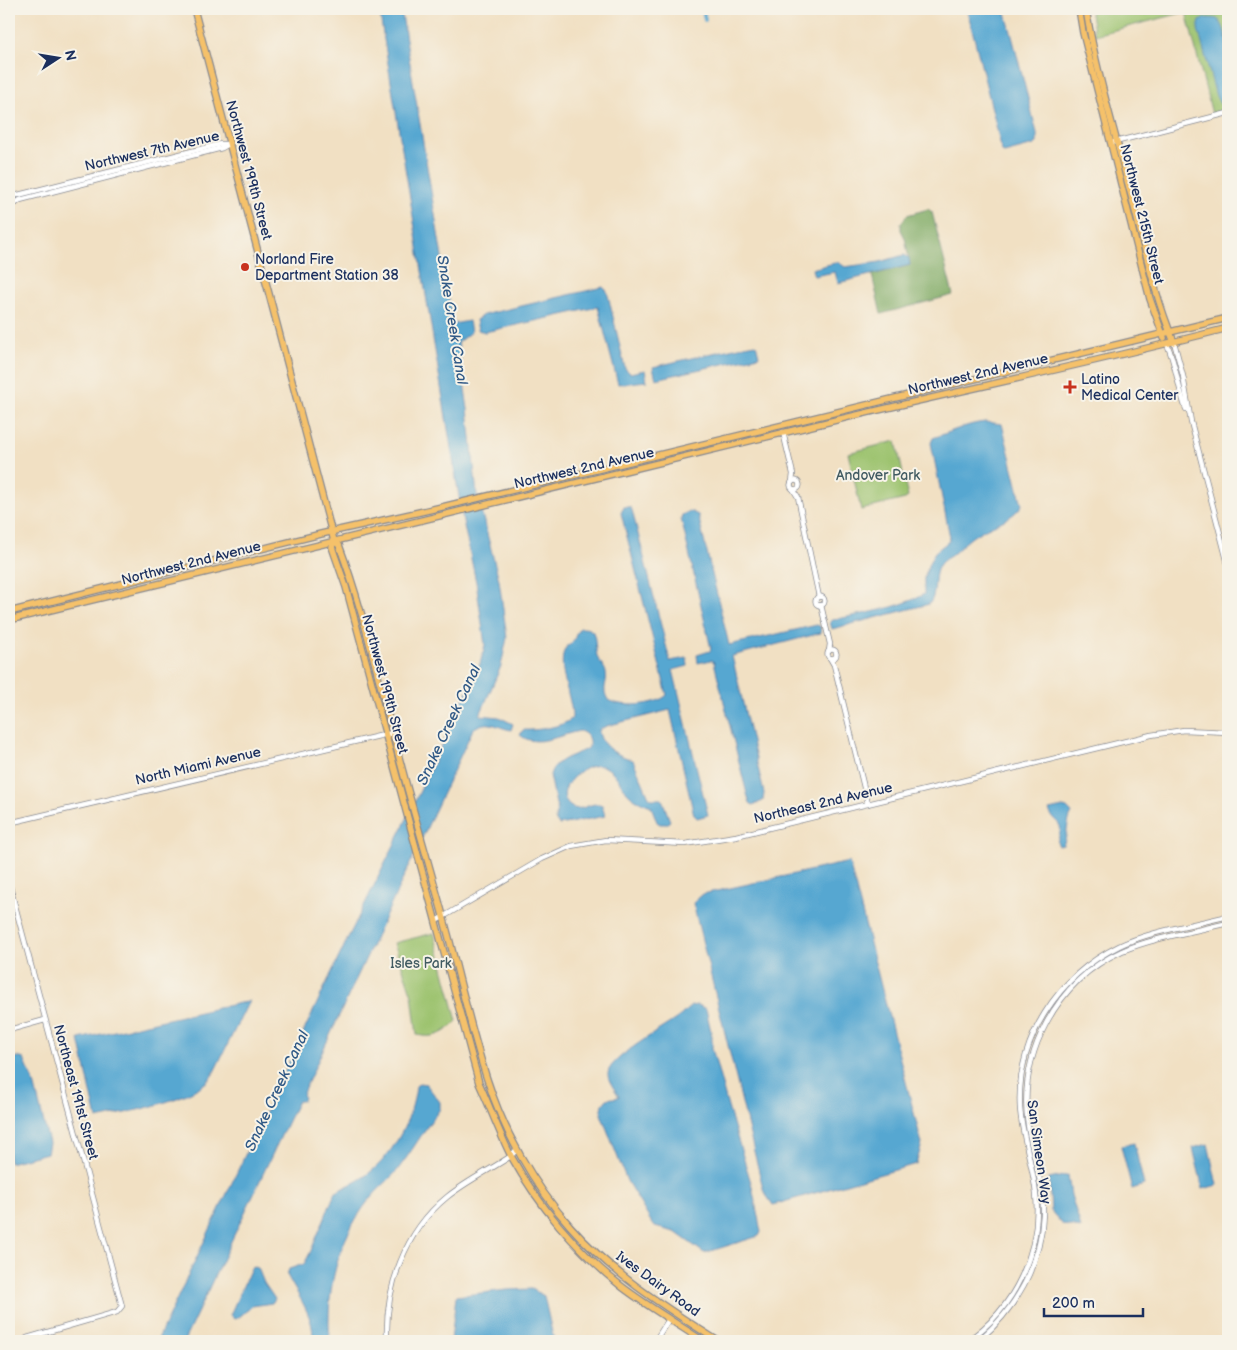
<svg xmlns="http://www.w3.org/2000/svg" width="1237" height="1350" font-family="'Balsamiq Sans',sans-serif">
	<style>
		.green { fill: #9bc26d; stroke: #5b7866 }
		.forest { fill: #7ca860; stroke: #4c6c5f }
		.water { fill: #57a7d1; stroke: #396b98 }
		.lines { fill: none; stroke-linecap: round; stroke-linejoin: round }
		.canal { stroke: #57a7d1; stroke-width: 4 }
		.tertiary-casing { stroke: #868890; stroke-width: 6 }
		.primary-casing { stroke: #868890; stroke-width: 8 }
		.tertiary { stroke: #fff; stroke-width: 4.5 }
		.primary { stroke: #f5c16b; stroke-width: 5.5 }
		.poi-dot { fill: #c8321e; stroke: #f7f3e8; stroke-width: 2 }
		.labels { text-anchor: middle; dominant-baseline: central; stroke-width: 4; stroke-linejoin: round; paint-order: stroke }
		.street-label { font-size: 14px; fill: #1b2f5e; stroke: #f7f3e8 }
		.poi-label { font-size: 14px; fill: #1b2f5e; stroke: #f7f3e8; text-anchor: start }
		.park-label { font-size: 14px; fill: #415b62; stroke: #f7f3e8 }
		.water-label { font-size: 15px; font-style: italic; fill: #305986; stroke: #f7f3e8 }
	</style>
	<rect width="100%" height="100%" fill="#f7f3e8"/>
	<filter id="ink" filterUnits="userSpaceOnUse"><feTurbulence type="fractalNoise" baseFrequency=".02" numOctaves="2"/><feDisplacementMap in="SourceGraphic" scale="10" xChannelSelector="R" yChannelSelector="G"/><feConvolveMatrix kernelMatrix="1 2 1 2 8 2 1 2 1" color-interpolation-filters="sRGB"/></filter>
	<filter id="wash" filterUnits="userSpaceOnUse"><feTurbulence type="fractalNoise" baseFrequency=".0096" numOctaves="4" result="noise"/><feDisplacementMap in="SourceGraphic" scale="20" xChannelSelector="R" yChannelSelector="G"/><feGaussianBlur stdDeviation="1.12" result="paint"/><feColorMatrix in="noise" values="0 0 0 0 0 0 0 0 0 0 0 0 0 0 0 0 0 1.4 0 .05"/><feComposite in="paint" operator="in"/></filter>
	<g filter="url(#wash)">
		<rect width="100%" height="100%" fill="#f1e0c3"/>
		<g class="green">
			<path d="M 1090,9 L 1228,9 L 1228,110 L 1212,114 L 1186,12 L 1095,35 Z"/>
			<path d="M 896,441 L 908,497 L 905,499 L 861,510 L 848,453 Z"/>
			<path d="M 434,933 L 457,1021 C 445,1033 435,1039 417,1035 L 412,995 L 394,943 Z"/>
		</g>
		<path class="forest" d="M 928,209 L 932,212 L 953,295 L 881,314 L 872,275 L 910,265 L 905,238 L 901,230 L 901,223 L 907,215 Z"/>
		<g class="water">
			<path d="M 379,9 L 401,9 L 453,324 L 469,321 L 471,332 L 458,342 L 468,409 L 477,495 L 499,580 L 507,638 L 501,666 L 480,715 L 499,717 L 513,724 L 511,730 C 495,727 489,718 473,729 L 302,1095 L 304,1097 L 302,1101 L 298,1101 L 289,1119 L 184,1341 L 157,1341 L 347,940 L 402,829 L 480,664 L 485,645 L 476,582 L 463,521 Z"/>
			<path d="M 967,9 L 1005,9 L 1037,133 L 1037,143 L 1034,145 L 1004,153 L 1002,152 L 995,121 Z"/>
			<path d="M 1205,18 C 1209,18 1214,18 1217,19 C 1232,27 1228,88 1228,103 L 1220,104 L 1216,96 L 1198,29 L 1200,21 Z"/>
			<path d="M 904,255 L 909,258 L 910,265 L 838,283 L 835,272 L 814,276 L 812,269 L 838,262 L 845,267 L 880,262 Z"/>
			<path d="M 603,287 L 607,291 L 625,368 L 630,373 L 645,370 L 647,381 L 618,384 L 598,307 L 485,332 L 478,330 L 476,320 L 483,315 Z"/>
			<path d="M 756,344 L 759,356 L 656,379 L 653,367 L 739,347 Z"/>
			<path d="M 985,422 L 1002,424 L 1022,505 C 1012,520 995,523 980,532 C 969,538 962,546 953,554 C 950,557 946,558 943,561 C 930,572 939,593 929,604 L 832,629 L 830,622 L 833,620 C 860,614 901,608 924,594 L 924,578 L 929,563 L 935,552 L 949,541 L 950,537 L 931,443 L 933,438 C 951,432 966,424 985,422 Z"/>
			<path d="M 624,507 L 630,507 L 632,510 L 670,661 L 687,658 L 688,666 L 673,670 L 708,815 L 697,818 L 694,815 L 670,710 L 606,726 L 599,730 L 599,733 C 603,749 618,755 633,760 L 649,797 L 652,799 L 662,799 L 670,821 L 666,824 L 660,824 L 657,822 L 651,806 C 644,803 637,801 631,796 C 620,787 617,770 602,766 C 584,761 551,791 570,806 C 580,814 592,800 602,805 L 605,816 L 559,825 L 555,820 L 557,809 L 550,775 C 555,757 577,756 589,747 C 590,739 588,734 580,731 C 561,734 536,749 520,735 L 523,730 C 534,731 564,727 572,718 C 573,699 556,668 565,649 C 567,645 570,645 573,641 C 576,637 576,632 580,628 C 586,628 589,628 593,632 C 596,639 595,648 597,656 C 599,663 605,666 606,673 C 608,684 601,688 608,700 C 622,708 656,706 667,695 L 621,513 Z"/>
			<path d="M 690,511 L 698,515 L 729,645 L 817,625 L 820,626 L 821,633 L 732,656 L 764,793 L 763,801 L 753,805 L 750,803 L 747,794 L 714,662 L 711,660 L 698,663 L 697,655 L 710,651 L 711,649 L 681,518 L 682,515 Z"/>
			<path d="M 1063,807 L 1067,808 L 1072,813 C 1066,823 1068,835 1063,845 L 1059,846 L 1057,842 C 1066,819 1055,827 1049,810 Z"/>
			<path d="M 849,862 L 922,1144 L 916,1164 L 773,1205 L 764,1192 L 693,903 L 703,894 Z"/>
			<path d="M 249,1001 L 213,1074 C 200,1099 125,1113 97,1119 L 79,1039 Z"/>
			<path d="M 697,1005 L 706,1009 L 712,1036 L 712,1048 L 728,1107 L 752,1186 L 761,1232 L 759,1236 L 704,1253 L 675,1232 L 655,1227 L 650,1220 L 627,1181 L 601,1114 L 603,1104 L 607,1099 L 619,1097 C 616,1090 607,1081 608,1073 C 610,1057 666,1027 680,1016 C 684,1013 687,1009 691,1006 Z"/>
			<path d="M 17,1057 L 24,1059 L 34,1083 L 49,1143 L 47,1153 L 9,1163 L 9,1059 Z"/>
			<path d="M 419,1083 L 426,1084 L 440,1102 L 440,1109 C 424,1129 412,1152 396,1172 C 387,1182 377,1190 369,1200 C 338,1239 325,1292 330,1341 L 312,1341 C 317,1320 296,1293 287,1275 L 289,1269 L 304,1264 L 310,1253 L 335,1193 C 343,1187 353,1184 362,1178 C 391,1160 413,1119 416,1086 Z"/>
			<path d="M 1134,1143 L 1144,1185 L 1132,1189 L 1121,1146 Z"/>
			<path d="M 1208,1144 L 1217,1185 L 1203,1189 L 1193,1148 Z"/>
			<path d="M 1068,1175 L 1071,1195 L 1081,1228 L 1063,1225 L 1051,1211 L 1049,1179 Z"/>
			<path d="M 254,1267 L 258,1268 L 264,1283 L 275,1299 L 272,1303 L 252,1306 L 238,1318 L 234,1319 L 230,1315 L 251,1268 Z"/>
			<path d="M 532,1289 L 544,1296 L 554,1341 L 451,1341 L 456,1296 L 507,1290 Z"/>
		</g>
		<g class="lines">
			<path class="canal" d="M 703,9 L 705,20"/>
		</g>
	</g>
	<g filter="url(#ink)">
		<g class="lines">
			<g class="tertiary-casing">
				<g id="tertiary">
					<path d="M 1111,143 L 1228,113"/>
					<path d="M 10,197 L 14,195 L 18,195 L 220,144 L 227,144"/>
					<path d="M 11,197 L 12,202 L 16,203 L 20,200 L 222,148 L 229,144"/>
					<path d="M 1174,342 L 1183,376 L 1191,422 L 1228,564"/>
					<path d="M 1167,344 C 1176,364 1178,388 1186,409"/>
					<path d="M 783,432 L 793,474 L 792,482"/>
					<circle cx="795" cy="485" r="4.5"/>
					<path d="M 793,489 L 798,497 L 819,597"/>
					<circle cx="820" cy="601" r="4.5"/>
					<path d="M 821,605 L 830,644 L 829,651"/>
					<circle cx="832" cy="654" r="4.5"/>
					<path d="M 830,658 L 834,665 L 868,804"/>
					<path d="M 9,823 L 392,733"/>
					<path d="M 9,883 L 122,1306 L 117,1312 L 27,1338 L 28,1341"/>
					<path d="M 436,921 L 542,859 L 571,846 L 606,840 L 685,844 L 736,836 L 1151,735 L 1184,730 L 1228,732"/>
					<path d="M 9,1030 L 45,1020"/>
					<path d="M 387,1341 C 385,1288 404,1232 447,1197 C 467,1181 490,1170 511,1156 L 517,1149"/>
					<path d="M 655,1341 L 669,1319"/>
					<path d="M 967,1341 C 1014,1310 1042,1250 1036,1194 C 1033,1165 1022,1137 1020,1108 C 1016,1039 1058,976 1119,946 C 1150,931 1194,925 1228,916"/>
					<path d="M 978,1341 C 1016,1309 1041,1265 1043,1214 C 1044,1183 1032,1155 1028,1125 C 1018,1054 1056,981 1122,951 C 1156,937 1193,932 1228,923"/>
				</g>
			</g>
			<g class="primary-casing">
				<g id="primary">
					<path d="M 194,9 L 334,541 L 332,547 L 346,587 L 479,1083 C 490,1107 499,1132 511,1156 C 538,1205 577,1251 621,1286 C 647,1306 676,1323 703,1341"/>
					<path d="M 1079,9 L 1083,33 L 1150,299 L 1164,338"/>
					<path d="M 1086,9 C 1096,72 1115,133 1131,195 C 1144,244 1154,295 1174,342"/>
					<path d="M 334,541 L 339,545 C 362,606 376,671 393,734 C 410,802 431,870 449,938 C 461,985 472,1033 487,1079 C 504,1132 533,1184 570,1226 C 612,1274 665,1307 718,1341"/>
					<path d="M 9,612 L 321,534 L 442,507 L 1228,318"/>
					<path d="M 9,620 C 284,553 560,487 836,420 C 966,389 1098,362 1228,328"/>
				</g>
			</g>
			<use href="#tertiary" class="tertiary"/>
			<use href="#primary" class="primary"/>
		</g>
	</g>
	<g class="poi-dot">
		<circle cx="245" cy="267" r="5"/>
		<path d="M1067.5 379.5h5v5h5v5h-5v5h-5v-5h-5v-5h5z"/>
	</g>
	<g class="labels">
		<g class="street-label">
			<text transform="translate(152 151) rotate(-13)">Northwest 7th Avenue</text>
			<text transform="translate(249 170) rotate(75)">Northwest 199th Street</text>
			<text transform="translate(1142 214) rotate(76)">Northwest 215th Street</text>
			<text transform="translate(978 374) rotate(-13)">Northwest 2nd Avenue</text>
			<text transform="translate(584 468) rotate(-13)">Northwest 2nd Avenue</text>
			<text transform="translate(191 563) rotate(-14)">Northwest 2nd Avenue</text>
			<text transform="translate(385 684) rotate(75)">Northwest 199th Street</text>
			<text transform="translate(198 766) rotate(-13)">North Miami Avenue</text>
			<text transform="translate(823 803) rotate(-13)">Northeast 2nd Avenue</text>
			<text transform="translate(76 1092) rotate(75)">Northeast 191st Street</text>
			<text transform="translate(1039 1152) rotate(82)">San Simeon Way</text>
			<text transform="translate(658 1284) rotate(36)">Ives Dairy Road</text>
		</g>
		<g class="poi-label">
			<text x="255" y="259">Norland Fire<tspan x="255" dy="16">Department Station 38</tspan></text>
			<text x="1081" y="379">Latino<tspan x="1081" dy="16">Medical Center</tspan></text>
		</g>
		<g class="park-label">
			<text x="878" y="475">Andover Park</text>
			<text x="421" y="963">Isles Park</text>
		</g>
		<g class="water-label">
			<text transform="translate(452 320) rotate(81)">Snake Creek Canal</text>
			<text transform="translate(449 725) rotate(-65)">Snake Creek Canal</text>
			<text transform="translate(277 1091) rotate(-65)">Snake Creek Canal</text>
		</g>
	</g>
	<rect width="1237" height="1350" fill="none" stroke="#f7f3e8" stroke-width="30"/>
	<g transform="translate(58 58) rotate(78)" stroke="#f7f3e8" stroke-width="4" paint-order="stroke">
	<path d="M0-4L9 19L0 12L-9 19Z" fill="#1b2f5e"/>
	<text y="-8" font-size="14" font-weight="bold" text-anchor="middle" fill="#1b2f5e">N</text>
	</g>
	<path d="M1044 1308v8h99v-8" fill="none" stroke="#1b2f5e" stroke-width="2.5"/>
	<text x="1052" y="1308" font-size="15" fill="#1b2f5e" stroke="#f7f3e8" stroke-width="4" paint-order="stroke">200 m</text>
</svg>
